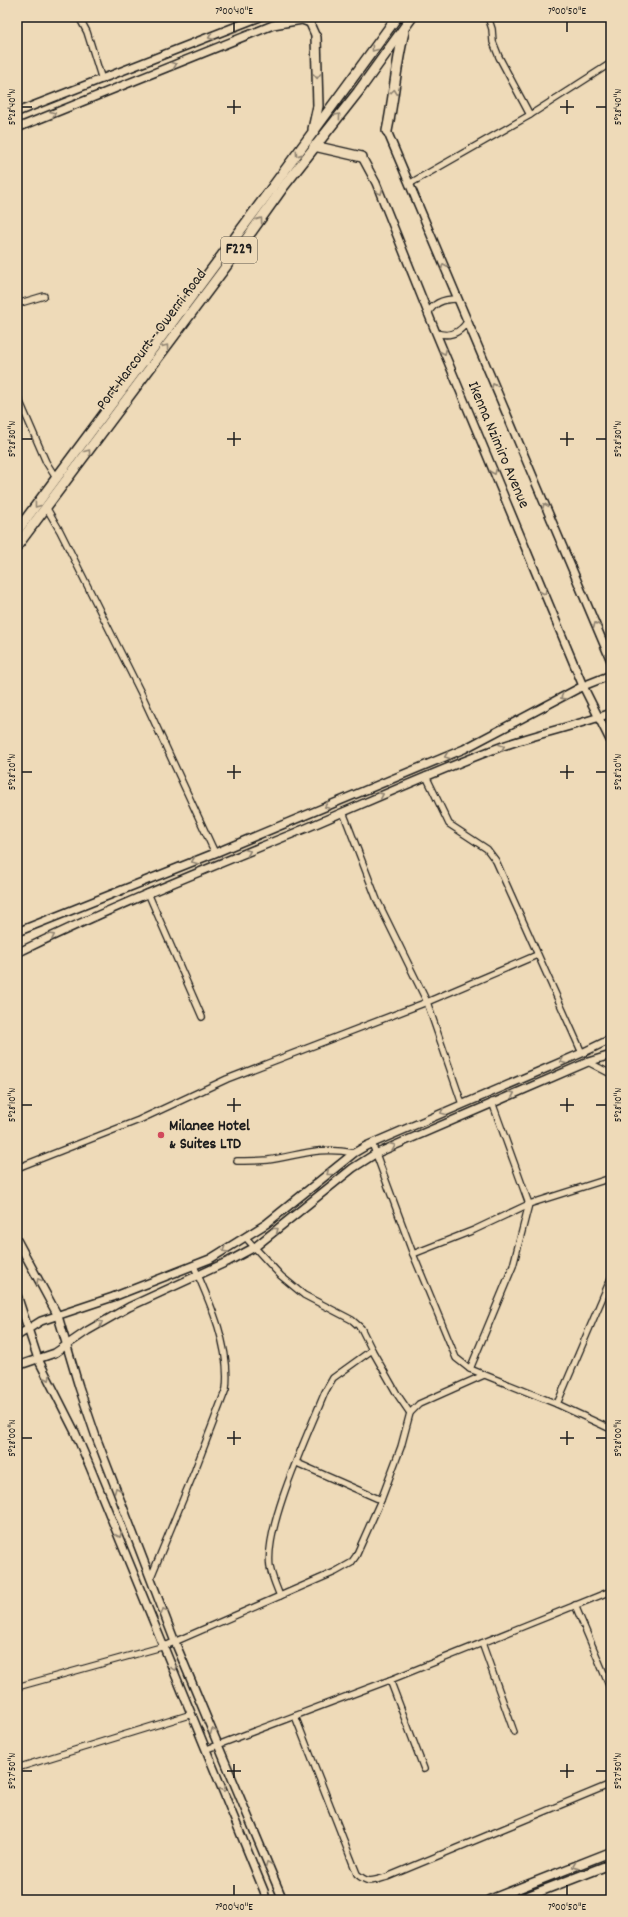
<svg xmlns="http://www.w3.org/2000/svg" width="628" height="1917" font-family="Dekko,sans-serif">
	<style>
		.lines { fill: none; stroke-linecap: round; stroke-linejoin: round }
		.minor-casing { stroke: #1c1c1c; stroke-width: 8 }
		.tertiary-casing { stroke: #1c1c1c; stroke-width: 10 }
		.secondary-casing { stroke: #1c1c1c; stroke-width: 11 }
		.primary-casing { stroke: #1c1c1c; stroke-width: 12 }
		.minor { stroke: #eedab8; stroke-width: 5.5 }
		.tertiary { stroke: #eedab8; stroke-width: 7 }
		.secondary { stroke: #eedab8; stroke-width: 8 }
		.primary { stroke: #eedab8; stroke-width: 9 }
		.oneway { stroke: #908472 }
		.ticks { fill: none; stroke: #1c1c1c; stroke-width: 1.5 }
		.poi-dot { fill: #d1495b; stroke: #eedab8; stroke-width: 1.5 }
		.labels { text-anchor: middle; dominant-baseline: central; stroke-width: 3; stroke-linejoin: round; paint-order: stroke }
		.shield { fill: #eedab8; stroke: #5b554b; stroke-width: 1 }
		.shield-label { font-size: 15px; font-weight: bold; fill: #1c1c1c }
		.street-label { font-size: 16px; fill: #1c1c1c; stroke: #eedab8 }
		.poi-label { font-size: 16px; font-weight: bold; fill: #1c1c1c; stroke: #eedab8; text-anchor: start }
		.neatline { fill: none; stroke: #1c1c1c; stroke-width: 1.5 }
		.ticks-label { font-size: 10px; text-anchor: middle; fill: #1c1c1c }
	</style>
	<rect width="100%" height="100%" fill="#eedab8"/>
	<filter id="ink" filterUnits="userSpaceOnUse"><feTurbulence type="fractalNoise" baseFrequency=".025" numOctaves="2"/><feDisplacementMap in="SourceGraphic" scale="8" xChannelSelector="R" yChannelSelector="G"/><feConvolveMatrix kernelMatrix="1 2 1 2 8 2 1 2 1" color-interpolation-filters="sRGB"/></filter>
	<g filter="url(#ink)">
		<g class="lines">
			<g class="minor-casing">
				<g id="minor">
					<path d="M 79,17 L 87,32 L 102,80"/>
					<path d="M 488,17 L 492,29 L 493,42 L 499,57 L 530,115"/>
					<path d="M 409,184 L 530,115 L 611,63"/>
					<path d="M 17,304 L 44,296"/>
					<path d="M 428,314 C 433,302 445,299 457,299"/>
					<path d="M 436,333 C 449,337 459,334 467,322"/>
					<path d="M 17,395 L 46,462 L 56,478"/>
					<path d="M 46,507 L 60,531 L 141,693 L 215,853"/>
					<path d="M 426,776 L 449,824 L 487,849 L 496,861 L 582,1053"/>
					<path d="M 343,812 L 377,900 L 427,1002 L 462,1104"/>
					<path d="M 148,893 L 202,1017"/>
					<path d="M 588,1062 L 611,1074"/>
					<path d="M 372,1143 L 413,1254 L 456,1358 L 470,1369 L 557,1404 L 611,1429"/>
					<path d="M 237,1161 C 247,1161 258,1161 268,1160 C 301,1155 320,1146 354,1153"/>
					<path d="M 17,1168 L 139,1120 L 227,1079 L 427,1002 L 537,955"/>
					<path d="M 246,1238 L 281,1276 L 304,1295 L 352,1320 L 361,1328 L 372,1350"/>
					<path d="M 413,1254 L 474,1230 L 529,1204 L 611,1178"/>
					<path d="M 470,1369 L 513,1266 L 529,1204 L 492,1102"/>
					<path d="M 557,1404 L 611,1278"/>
					<path d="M 297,1463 L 381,1500"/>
					<path d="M 151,1577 L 195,1470 L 226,1389 C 231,1349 210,1302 194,1266"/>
					<path d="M 280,1596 C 276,1586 272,1577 270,1567 C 264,1526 309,1432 325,1392 L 333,1378 L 372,1350 L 397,1394 L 410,1413"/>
					<path d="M 575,1605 L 611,1690"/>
					<path d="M 482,1643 L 514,1732"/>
					<path d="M 390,1680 L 424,1769"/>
					<path d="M 17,1687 L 165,1646 L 335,1572 L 351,1563 L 356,1556 L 381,1500 L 401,1447 L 410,1413 L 419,1404 L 484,1375"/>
					<path d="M 295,1716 L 357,1874 C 368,1884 373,1881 387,1877 L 611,1784"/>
					<path d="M 207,1749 L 390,1680 L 611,1591"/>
					<path d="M 17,1768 L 192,1714"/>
				</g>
			</g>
			<g class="tertiary-casing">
				<g id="tertiary">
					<path d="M 308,19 L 316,37"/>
					<path d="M 17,112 L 260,17"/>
					<path d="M 17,128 L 273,25 L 302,20 L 310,23"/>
					<path d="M 387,131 L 611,661"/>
					<path d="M 362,157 L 376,183 L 436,333 L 563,638 L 583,686 L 611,742"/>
					<path d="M 17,932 L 215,853 L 464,749 L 583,686 L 611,675"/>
					<path d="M 17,953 C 111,907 207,869 304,829 C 370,801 435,771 503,746 C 539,733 576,726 611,713"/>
					<path d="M 17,1240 L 58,1316 L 79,1387 L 96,1437 L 175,1642 L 283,1900"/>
					<path d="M 17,1295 L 38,1359 L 75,1432 L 90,1467 L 264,1891 L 266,1900"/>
					<path d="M 17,1336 L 41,1321 L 113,1297 L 210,1259 L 266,1224 L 354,1153 L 366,1146 L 582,1053 L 611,1039"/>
					<path d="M 17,1366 L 55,1353 L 87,1331 L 129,1307 L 229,1261 L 255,1247 L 353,1168 L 375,1154 L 588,1062 L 611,1055"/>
				</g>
			</g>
			<g class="secondary-casing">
				<g id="secondary">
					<path d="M 489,1900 L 611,1852"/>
					<path d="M 518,1900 L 611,1864"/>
				</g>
			</g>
			<g class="primary-casing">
				<g id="primary">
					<path d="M 313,129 L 318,106 L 316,37"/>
					<path d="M 387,131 C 394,98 396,64 404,32"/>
					<path d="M 314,146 L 362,157"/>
					<path d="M 17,531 C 144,360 272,190 397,17"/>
					<path d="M 17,546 L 242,245 L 284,186 L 358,92 L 412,17"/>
				</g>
			</g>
			<use href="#minor" class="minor"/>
			<use href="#tertiary" class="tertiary"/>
			<use href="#secondary" class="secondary"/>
			<use href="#primary" class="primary"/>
		</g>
		<defs><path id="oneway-chevron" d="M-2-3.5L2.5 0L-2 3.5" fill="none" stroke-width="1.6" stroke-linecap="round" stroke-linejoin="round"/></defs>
		<g class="oneway">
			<use href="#oneway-chevron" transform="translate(211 37) rotate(158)"/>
			<use href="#oneway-chevron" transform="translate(374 49) rotate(126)"/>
			<use href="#oneway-chevron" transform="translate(174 65) rotate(-22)"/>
			<use href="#oneway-chevron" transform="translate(317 76) rotate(88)"/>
			<use href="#oneway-chevron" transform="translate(394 92) rotate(-83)"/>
			<use href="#oneway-chevron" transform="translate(53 114) rotate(-22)"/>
			<use href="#oneway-chevron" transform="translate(338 116) rotate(-50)"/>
			<use href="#oneway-chevron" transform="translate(298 154) rotate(125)"/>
			<use href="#oneway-chevron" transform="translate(380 192) rotate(68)"/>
			<use href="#oneway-chevron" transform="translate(260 220) rotate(-55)"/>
			<use href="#oneway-chevron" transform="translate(444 266) rotate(-113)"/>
			<use href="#oneway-chevron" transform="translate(166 347) rotate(-54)"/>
			<use href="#oneway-chevron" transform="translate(444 352) rotate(67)"/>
			<use href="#oneway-chevron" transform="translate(494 386) rotate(-113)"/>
			<use href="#oneway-chevron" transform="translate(88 452) rotate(-53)"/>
			<use href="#oneway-chevron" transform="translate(494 472) rotate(67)"/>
			<use href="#oneway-chevron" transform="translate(37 505) rotate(127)"/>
			<use href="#oneway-chevron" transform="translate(545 506) rotate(-113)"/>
			<use href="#oneway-chevron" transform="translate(544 592) rotate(67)"/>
			<use href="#oneway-chevron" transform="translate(596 625) rotate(-113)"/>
			<use href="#oneway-chevron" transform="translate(563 697) rotate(152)"/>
			<use href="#oneway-chevron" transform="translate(502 747) rotate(-20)"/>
			<use href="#oneway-chevron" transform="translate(447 756) rotate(158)"/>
			<use href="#oneway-chevron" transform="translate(381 795) rotate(-24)"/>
			<use href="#oneway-chevron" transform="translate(327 806) rotate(158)"/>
			<use href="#oneway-chevron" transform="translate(248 852) rotate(-22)"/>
			<use href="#oneway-chevron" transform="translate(194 861) rotate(158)"/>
			<use href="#oneway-chevron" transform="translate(52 936) rotate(-26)"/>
			<use href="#oneway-chevron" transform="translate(563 1061) rotate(157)"/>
			<use href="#oneway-chevron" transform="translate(512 1094) rotate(-23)"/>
			<use href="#oneway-chevron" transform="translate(443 1112) rotate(157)"/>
			<use href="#oneway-chevron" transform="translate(393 1146) rotate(-24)"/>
			<use href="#oneway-chevron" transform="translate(329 1173) rotate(141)"/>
			<use href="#oneway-chevron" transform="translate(276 1230) rotate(-38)"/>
			<use href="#oneway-chevron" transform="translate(225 1250) rotate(149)"/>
			<use href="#oneway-chevron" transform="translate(39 1281) rotate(-119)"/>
			<use href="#oneway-chevron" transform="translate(100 1323) rotate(-30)"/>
			<use href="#oneway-chevron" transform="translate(48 1378) rotate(61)"/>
			<use href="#oneway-chevron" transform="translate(117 1490) rotate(-112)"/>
			<use href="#oneway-chevron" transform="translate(119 1535) rotate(67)"/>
			<use href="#oneway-chevron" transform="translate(164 1611) rotate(-110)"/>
			<use href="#oneway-chevron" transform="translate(174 1668) rotate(68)"/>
			<use href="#oneway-chevron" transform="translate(213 1731) rotate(-113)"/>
			<use href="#oneway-chevron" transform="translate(223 1789) rotate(68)"/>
			<use href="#oneway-chevron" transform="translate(268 1864) rotate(-112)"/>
			<use href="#oneway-chevron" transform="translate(575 1866) rotate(159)"/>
		</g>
	</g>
	<path class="ticks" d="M 234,22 L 234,32M 567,22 L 567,32M 234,100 L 234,114M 567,100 L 567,114M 22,107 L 32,107M 227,107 L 241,107M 560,107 L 574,107M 596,107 L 606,107M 234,432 L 234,446M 567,432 L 567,446M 22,439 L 32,439M 227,439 L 241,439M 560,439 L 574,439M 596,439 L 606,439M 234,765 L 234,779M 567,765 L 567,779M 22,772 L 32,772M 227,772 L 241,772M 560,772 L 574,772M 596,772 L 606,772M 234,1098 L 234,1112M 567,1098 L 567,1112M 22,1105 L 32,1105M 227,1105 L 241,1105M 560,1105 L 574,1105M 596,1105 L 606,1105M 234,1431 L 234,1445M 567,1431 L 567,1445M 22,1438 L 32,1438M 227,1438 L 241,1438M 560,1438 L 574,1438M 596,1438 L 606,1438M 234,1764 L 234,1778M 567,1764 L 567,1778M 22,1771 L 32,1771M 227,1771 L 241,1771M 560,1771 L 574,1771M 596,1771 L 606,1771M 234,1885 L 234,1895M 567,1885 L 567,1895"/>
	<circle class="poi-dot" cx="161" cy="1135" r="4"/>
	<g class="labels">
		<rect class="shield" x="221" y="237" width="36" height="26" rx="3"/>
		<g class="shield-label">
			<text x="239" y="250">F229</text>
		</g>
		<g class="street-label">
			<text transform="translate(152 340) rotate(-53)">Port Harcourt - Owerri Road</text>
			<text transform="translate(498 445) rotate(67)">Ikenna Nzimiro Avenue</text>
		</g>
		<g class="poi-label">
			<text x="169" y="1126">Milanee Hotel<tspan x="169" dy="18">&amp; Suites LTD</tspan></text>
		</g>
	</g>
	<rect width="628" height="1917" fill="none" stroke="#eedab8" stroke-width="44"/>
	<rect x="22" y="22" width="584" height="1873" class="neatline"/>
	<g class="ticks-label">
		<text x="234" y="14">7°00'40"E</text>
		<text x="567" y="14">7°00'50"E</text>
		<text transform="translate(11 107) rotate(-90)" y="4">5°28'40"N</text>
		<text transform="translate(617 107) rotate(-90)" y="4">5°28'40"N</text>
		<text transform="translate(11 439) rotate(-90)" y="4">5°28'30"N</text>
		<text transform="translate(617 439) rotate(-90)" y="4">5°28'30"N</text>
		<text transform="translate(11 772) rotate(-90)" y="4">5°28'20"N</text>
		<text transform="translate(617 772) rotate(-90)" y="4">5°28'20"N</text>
		<text transform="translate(11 1105) rotate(-90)" y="4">5°28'10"N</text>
		<text transform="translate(617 1105) rotate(-90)" y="4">5°28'10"N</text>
		<text transform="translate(11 1438) rotate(-90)" y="4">5°28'00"N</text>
		<text transform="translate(617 1438) rotate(-90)" y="4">5°28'00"N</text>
		<text transform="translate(11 1771) rotate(-90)" y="4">5°27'50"N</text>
		<text transform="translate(617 1771) rotate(-90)" y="4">5°27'50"N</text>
		<text x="234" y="1910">7°00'40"E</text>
		<text x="567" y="1910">7°00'50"E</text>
	</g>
</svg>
